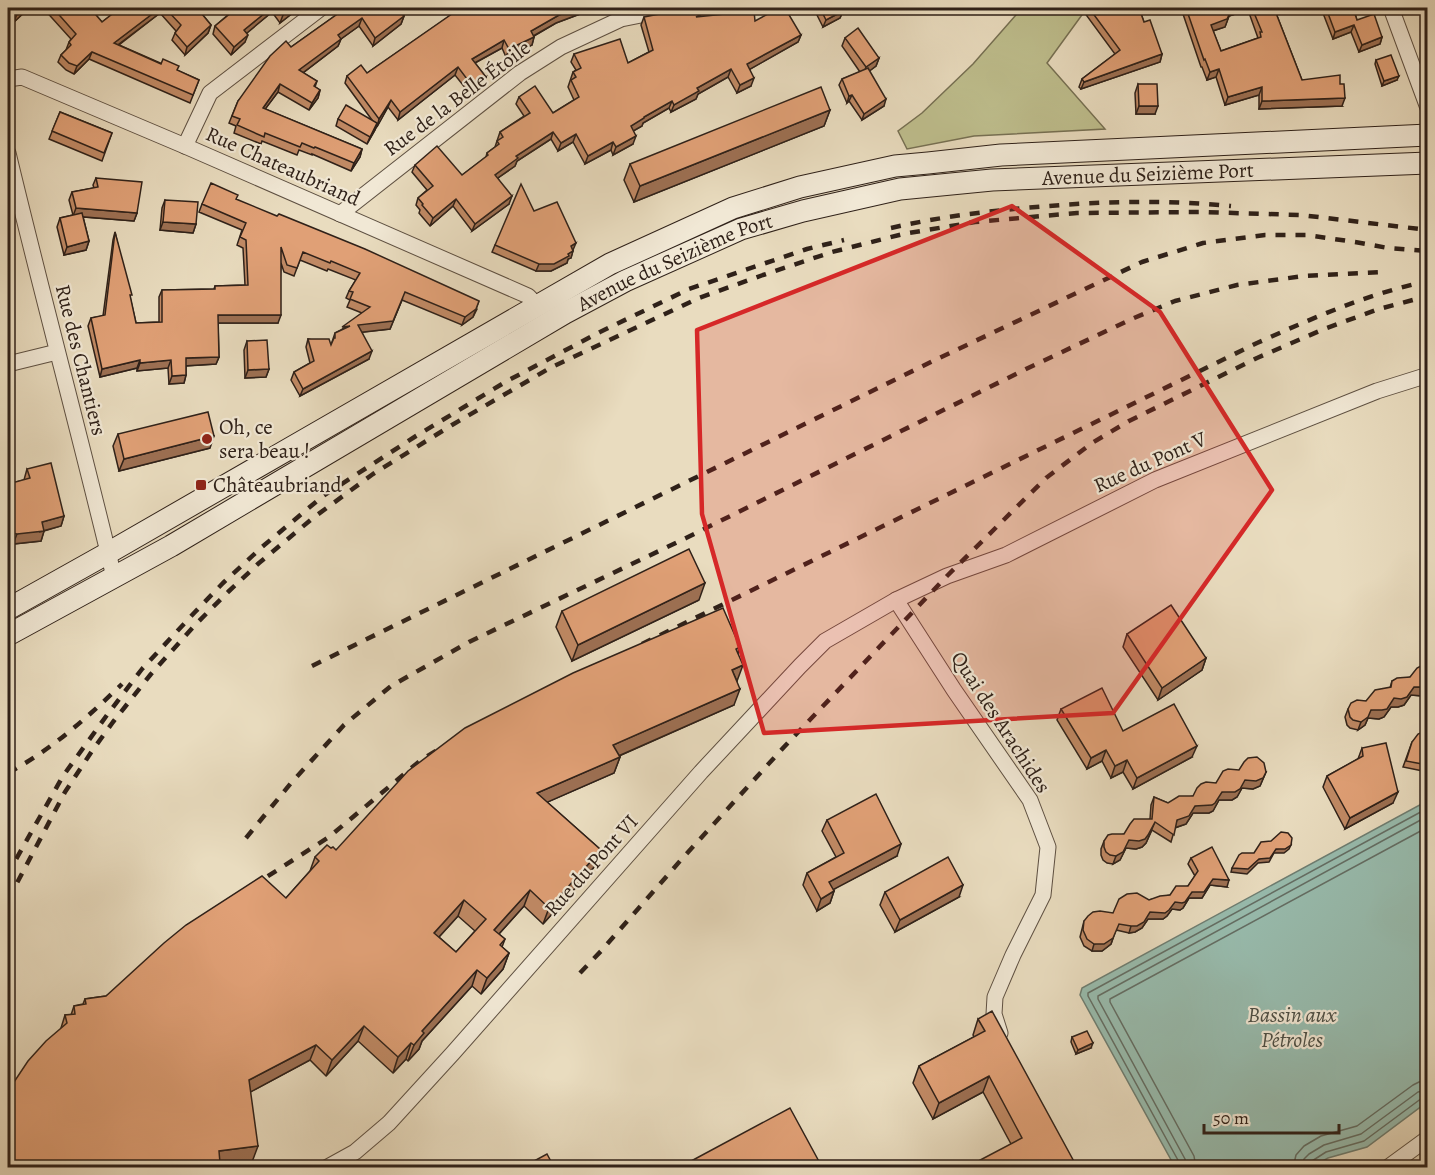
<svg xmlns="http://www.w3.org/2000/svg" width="1435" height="1175" font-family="Alegreya,serif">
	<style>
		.green { fill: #bebe8d; stroke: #767053; stroke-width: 1.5 }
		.water { fill: #98bcae; stroke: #6e7e72; stroke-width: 1.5 }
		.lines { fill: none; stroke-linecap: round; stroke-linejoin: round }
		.shore { stroke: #646e64; stroke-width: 1.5 }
		.street-casing { stroke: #5e5042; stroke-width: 17 }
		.secondary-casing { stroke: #2f2119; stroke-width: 23 }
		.street { stroke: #f1e8d5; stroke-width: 15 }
		.secondary { stroke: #f1e8d5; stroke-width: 21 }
		.rail { stroke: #2f2119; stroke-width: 4.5; stroke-dasharray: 10 10; stroke-linecap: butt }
		.wall { fill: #c18a65; stroke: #2f2119; stroke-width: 1.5; fill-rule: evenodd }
		.shaded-wall { fill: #9d7053; stroke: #2f2119; stroke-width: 1.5 }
		.building { fill: #e0a076; stroke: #2f2119; stroke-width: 1.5; fill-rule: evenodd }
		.marked { fill: #d62828; fill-opacity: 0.2; stroke: #d62828; stroke-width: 4.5; stroke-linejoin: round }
		.poi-dot { fill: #8f2418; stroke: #f1e8d5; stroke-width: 2 }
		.labels { text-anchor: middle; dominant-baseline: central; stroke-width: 4.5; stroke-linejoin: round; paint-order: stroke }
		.street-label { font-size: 21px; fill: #2f2119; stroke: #f1e8d5 }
		.poi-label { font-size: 21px; fill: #2f2119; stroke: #f1e8d5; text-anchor: start }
		.water-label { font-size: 22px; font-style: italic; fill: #4e5046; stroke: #f1e8d5 }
	</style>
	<rect width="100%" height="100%" fill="#e9dcbf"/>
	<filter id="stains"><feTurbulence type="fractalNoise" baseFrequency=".00333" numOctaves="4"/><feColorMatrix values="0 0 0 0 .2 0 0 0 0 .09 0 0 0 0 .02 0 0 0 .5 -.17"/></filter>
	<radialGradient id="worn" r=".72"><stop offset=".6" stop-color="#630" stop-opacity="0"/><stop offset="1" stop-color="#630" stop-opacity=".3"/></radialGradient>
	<path class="green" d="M 1022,8 L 1087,8 L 1047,63 L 1105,129 L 974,136 L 907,149 L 898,131 L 922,113 L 973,64 Z"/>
	<path class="water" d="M 1427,801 L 1427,1102 L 1367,1147 L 1328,1158 L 1312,1167 L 1175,1167 L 1080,995 L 1082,988 Z"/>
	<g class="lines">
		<g class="shore">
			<path d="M 1179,1168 L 1179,1162 L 1088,996 L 1088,993 L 1428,808"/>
			<path d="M 1187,1168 L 1185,1159 L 1098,999 L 1098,996 L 1428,816"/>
			<path d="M 1196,1168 L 1194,1156 L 1110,1002 L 1110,999 L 1428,827"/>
			<path d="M 1293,1168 L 1296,1155 L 1304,1146 L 1321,1136 L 1357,1126 L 1413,1085 L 1419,1082 L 1428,1081"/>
			<path d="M 1302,1168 L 1304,1159 L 1309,1154 L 1324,1145 L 1361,1134 L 1418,1092 L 1428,1090"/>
			<path d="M 1310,1168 L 1312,1161 L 1326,1152 L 1364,1141 L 1422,1098 L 1428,1097"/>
		</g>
		<g class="street-casing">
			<g id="street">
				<path d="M 1391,8 L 1428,108"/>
				<path d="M 8,79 L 22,77 L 185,146 L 528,296 L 537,305"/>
				<path d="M 185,146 L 210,93 L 321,8"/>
				<path d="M 8,153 C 42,295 80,435 114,577"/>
				<path d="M 340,214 L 520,73 L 561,47 L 621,19 L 676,8"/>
				<path d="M 8,364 L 57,352"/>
				<path d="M 896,600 L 954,690 L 1030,800 L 1048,847 L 1043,895 L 1013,955 L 995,997 L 994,1014 L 1000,1033"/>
				<path d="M 326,1168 L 355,1152 L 389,1123 L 453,1053 L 701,772 L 800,666 L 825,641 L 896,600 L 947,576 L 1006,555 L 1155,480 L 1377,391 L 1428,375"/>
				<path d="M 1387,1168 L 1428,1138"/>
			</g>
		</g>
		<g class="secondary-casing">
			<g id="secondary">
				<path d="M 8,609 L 108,553 L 610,264 L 733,208 L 800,187 L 895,166 L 928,163 L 1001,155 L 1428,135"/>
				<path id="s1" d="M 8,635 L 171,546 L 565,313 L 625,281 L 741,229 L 803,211 L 900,189 L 992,180 L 1428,163"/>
			</g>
		</g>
		<use href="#street" class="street"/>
		<use href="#secondary" class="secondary"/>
		<g class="rail">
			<path d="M 891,228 C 943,216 996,210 1049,206 C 1109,201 1170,200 1231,206"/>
			<path d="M 642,644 L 1257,343 C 1313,318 1367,294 1428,281"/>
			<path d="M 312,666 L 933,361 L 1142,262 L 1203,243 L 1265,235 L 1306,235 L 1355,242 L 1388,248 L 1428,251"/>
			<path d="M 8,773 C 51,750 87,718 122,684"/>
			<path d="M 246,838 L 291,783 L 344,725 L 391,686 L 469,642 L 686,538 L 1026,369 L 1134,318 L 1175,301 L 1237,285 L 1304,276 L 1383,272"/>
			<path d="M 8,877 L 15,861 L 63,776 L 107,715 L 142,669 L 195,612 L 223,583 L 262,547 L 323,496 L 416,436 L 507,381 L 600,332 L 689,289 L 807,249 L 844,240"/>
			<path d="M 251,887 L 329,837 L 421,760 L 444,746"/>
			<path d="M 8,900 L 65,792 L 92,751 L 113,722 L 151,674 L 196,624 L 228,592 L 259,563 L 313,518 L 373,474 L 452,425 L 550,368 L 699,298 L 763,275 L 832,252 L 903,234 L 975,222 L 1077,213 L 1200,212 L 1301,215 L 1428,230"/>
			<path d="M 580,973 L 602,950 L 680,861 L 784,747 L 947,576 L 1046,478 L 1092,443 L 1129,421 L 1257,358 L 1324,329 L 1379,309 L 1428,296"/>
		</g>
	</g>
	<g class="wall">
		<path d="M 8,8 L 29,8 L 14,22 L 8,14 Z"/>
		<path d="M 43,8 L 90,8 L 102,22 L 120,8 L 197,8 L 211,25 L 208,33 L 185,55 L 172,40 L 176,31 L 160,13 L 119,45 L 199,80 L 190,103 L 89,59 L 74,74 L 66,70 L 58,62 L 61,55 L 66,50 L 69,42 L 71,39 Z"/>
		<path d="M 235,8 L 299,8 L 280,23 L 272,12 L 246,33 L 245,42 L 231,55 L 213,34 L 215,26 L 236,8 Z"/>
		<path d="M 346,8 L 404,16 L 401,24 L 373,46 L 359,26 L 341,39 L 338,46 L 303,73 L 317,81 L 315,87 L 320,90 L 318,98 L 309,110 L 278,92 L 265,109 L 362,149 L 360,157 L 351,171 L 312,154 L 312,155 L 299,150 L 297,155 L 262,141 L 261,144 L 234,133 L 236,126 L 229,123 L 238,101 L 291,47 Z"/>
		<path d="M 446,8 L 596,8 L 556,23 L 534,36 L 534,37 L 532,45 L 506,57 L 502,48 L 475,63 L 486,77 L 483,84 L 470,94 L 455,75 L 398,120 L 388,107 L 367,144 L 336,126 L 338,119 L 372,120 L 345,83 L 347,76 L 367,73 L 451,15 Z"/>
		<path d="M 690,8 L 715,8 L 713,14 L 709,16 L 755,21 L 801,35 L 798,42 L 750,69 L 751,86 L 737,93 L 728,77 L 698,94 L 696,99 L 671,112 L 669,108 L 643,123 L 642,126 L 633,131 L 633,144 L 613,155 L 611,150 L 585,164 L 573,142 L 558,151 L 551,139 L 517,161 L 515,166 L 498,178 L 509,204 L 472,231 L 453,206 L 430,226 L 419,213 L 420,210 L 416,205 L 418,198 L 427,190 L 412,172 L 415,165 L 462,175 L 486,157 L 487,153 L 495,147 L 500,132 L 524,116 L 516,104 L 519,97 L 553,113 L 574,100 L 568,87 L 573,72 L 576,70 L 571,62 L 574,54 L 628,63 L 649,52 L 641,25 L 644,17 Z"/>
		<path d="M 814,8 L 841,8 L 843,11 L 840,18 L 823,27 L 814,9 Z"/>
		<path d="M 1086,8 L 1139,8 L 1144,22 L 1162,54 L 1160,62 L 1081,89 L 1079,87 L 1082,79 L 1115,54 L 1084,12 Z"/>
		<path d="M 1182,8 L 1274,8 L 1302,80 L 1342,106 L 1259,109 L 1259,95 L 1225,105 L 1216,77 L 1207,80 L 1202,67 L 1201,67 L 1183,14 L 1184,12 ZM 1248,10 L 1258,38 L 1221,51 L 1213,31 L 1225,27 L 1229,16 Z"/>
		<path d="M 1321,8 L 1353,8 L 1357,20 L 1382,37 L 1380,44 L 1359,52 L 1351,32 L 1333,39 Z"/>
		<path d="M 845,38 L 879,58 L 876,66 L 869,71 L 884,106 L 862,120 L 849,101 L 847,103 L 839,85 L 842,79 L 860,72 L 842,46 Z"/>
		<path d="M 1376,60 L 1397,80 L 1382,86 L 1375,64 Z"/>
		<path d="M 1138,84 L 1155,114 L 1136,114 L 1135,93 Z"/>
		<path d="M 830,110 L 824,126 L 634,202 L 624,180 L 630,164 Z"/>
		<path d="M 60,112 L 112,133 L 102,161 L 49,139 Z"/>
		<path d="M 96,178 L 137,213 L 134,221 L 83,217 L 89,241 L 86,250 L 64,255 L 57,227 L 60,218 L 73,215 L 69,200 L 72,192 L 94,188 L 93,185 Z"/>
		<path d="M 165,200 L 196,224 L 193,233 L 160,230 L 162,208 Z"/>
		<path d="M 236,200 L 477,309 L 473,317 L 462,325 L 402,300 L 390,329 L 362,332 L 369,359 L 300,396 L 291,380 L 294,372 L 310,363 L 306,347 L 308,339 L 331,345 L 335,333 L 341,330 L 362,313 L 347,307 L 350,300 L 346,298 L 349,291 L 356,280 L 328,269 L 327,271 L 300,260 L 294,276 L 284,272 L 281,263 L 278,323 L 218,323 L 219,357 L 216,364 L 186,366 L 186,375 L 184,383 L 169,384 L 168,368 L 137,371 L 137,368 L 100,377 L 88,326 L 91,318 L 103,316 L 113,240 L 115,232 L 136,323 L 159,322 L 159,297 L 162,290 L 214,289 L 215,286 L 245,285 L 243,248 L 237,245 L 242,230 L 199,212 L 202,204 Z"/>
		<path d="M 534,211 L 573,250 L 571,258 L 568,259 L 567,263 L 551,271 L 536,271 L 492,252 L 495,245 Z"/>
		<path d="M 247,341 L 269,369 L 266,377 L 245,378 L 244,350 Z"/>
		<path d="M 118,434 L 210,448 L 119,471 L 113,446 Z"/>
		<path d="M 27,469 L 64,516 L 61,526 L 44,531 L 41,541 L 13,544 L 9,542 L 8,538 L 8,484 L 24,480 Z"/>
		<path d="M 699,600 L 572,661 L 556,627 L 562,611 Z"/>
		<path d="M 1127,634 L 1206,658 L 1202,670 L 1158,700 L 1123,647 Z"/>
		<path d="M 740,647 L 738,653 L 737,681 L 734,705 L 619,756 L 620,757 L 614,773 L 547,802 L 601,850 L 595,866 L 543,924 L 524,906 L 499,934 L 505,939 L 502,947 L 509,953 L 503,969 L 481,994 L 472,986 L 422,1041 L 419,1049 L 408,1061 L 406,1059 L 393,1073 L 358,1041 L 326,1076 L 310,1060 L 250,1092 L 252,1162 L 219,1166 L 61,1028 L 65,1015 L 71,1015 L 74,1006 L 83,1004 L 85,999 L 106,996 L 286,898 L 310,871 L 315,857 L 331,848 L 336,850 ZM 458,916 L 475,931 L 456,952 L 439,937 Z"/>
		<path d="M 1410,677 L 1423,696 L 1411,695 L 1404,705 L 1398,707 L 1391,707 L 1384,717 L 1379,719 L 1368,718 L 1365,725 L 1358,730 L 1350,728 L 1347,725 L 1345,717 L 1348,709 L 1366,701 L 1390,688 L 1392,681 Z"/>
		<path d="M 1061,709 L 1123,731 L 1192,757 L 1133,789 L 1123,772 L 1111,778 L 1102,761 L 1087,769 L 1057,720 Z"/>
		<path d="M 1428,731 L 1428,772 L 1403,767 L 1412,742 Z"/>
		<path d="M 1362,748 L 1393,803 L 1345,829 L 1323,787 L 1327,776 L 1358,759 Z"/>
		<path d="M 1266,772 L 1260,786 L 1253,789 L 1242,788 L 1237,797 L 1232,800 L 1219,800 L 1213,811 L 1209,813 L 1193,813 L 1186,824 L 1175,828 L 1171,842 L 1152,830 L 1146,843 L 1142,847 L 1136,849 L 1126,848 L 1120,860 L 1113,864 L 1107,863 L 1103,860 L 1101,855 L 1101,849 L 1104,841 L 1124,834 L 1150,819 L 1151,805 L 1154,797 L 1168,803 L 1193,796 L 1216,783 Z"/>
		<path d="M 827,820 L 897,856 L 833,889 L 834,891 L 830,903 L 817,911 L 803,885 L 807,873 L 836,857 L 822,831 Z"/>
		<path d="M 1191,858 L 1227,887 L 1210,885 L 1202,898 L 1189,898 L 1183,908 L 1180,910 L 1172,909 L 1167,916 L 1163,919 L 1148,919 L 1142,928 L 1135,932 L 1129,933 L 1116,930 L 1111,944 L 1102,951 L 1092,951 L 1084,946 L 1080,937 L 1084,921 L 1113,913 L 1149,900 L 1170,895 L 1188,886 L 1195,876 L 1188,864 Z"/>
		<path d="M 885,892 L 959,897 L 895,932 L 880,905 Z"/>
		<path d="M 978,1019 L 1077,1167 L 1011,1144 L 983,1092 L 933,1119 L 913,1083 L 919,1066 L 974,1037 L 973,1035 Z"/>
		<path d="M 1072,1037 L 1091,1048 L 1076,1054 L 1071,1042 Z"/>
	</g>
	<g class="shaded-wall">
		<path d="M 24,8 L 29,8 L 14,22 L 17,14 Z"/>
		<path d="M 160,8 L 162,8 L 160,13 L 111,50 L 114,43 Z"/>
		<path d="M 271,8 L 273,8 L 272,12 L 241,38 L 244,30 Z"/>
		<path d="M 292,8 L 299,8 L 280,23 L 283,15 Z"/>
		<path d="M 580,8 L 596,8 L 556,23 L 528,39 L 531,31 L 559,15 Z"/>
		<path d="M 713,8 L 715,8 L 713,14 L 693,25 L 696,17 Z"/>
		<path d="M 1236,8 L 1249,8 L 1248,10 L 1229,16 L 1225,27 L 1209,32 L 1211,25 L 1232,9 Z"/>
		<path d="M 843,11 L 840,18 L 823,27 L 826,20 Z"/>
		<path d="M 404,16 L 401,24 L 373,46 L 375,38 Z"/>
		<path d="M 362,18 L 359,26 L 341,39 L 338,46 L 296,78 L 299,70 L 338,35 Z"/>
		<path d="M 211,25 L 208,33 L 185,55 L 187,47 Z"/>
		<path d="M 1354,25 L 1351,32 L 1333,39 L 1335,32 Z"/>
		<path d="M 248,35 L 245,42 L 231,55 L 234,47 Z"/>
		<path d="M 801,35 L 798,42 L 745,72 L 747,64 Z"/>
		<path d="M 534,37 L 532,45 L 506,57 L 509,49 Z"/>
		<path d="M 1382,37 L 1380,44 L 1359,52 L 1362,45 Z"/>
		<path d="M 504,40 L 502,48 L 469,66 L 472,59 Z"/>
		<path d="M 92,52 L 89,59 L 74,74 L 77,66 Z"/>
		<path d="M 1162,54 L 1160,62 L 1081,89 L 1084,82 Z"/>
		<path d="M 879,58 L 876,66 L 863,76 L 866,67 Z"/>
		<path d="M 458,67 L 455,75 L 398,120 L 400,112 Z"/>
		<path d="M 731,69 L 728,77 L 698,94 L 696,99 L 671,112 L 674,105 L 697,88 Z"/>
		<path d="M 1219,69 L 1216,77 L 1207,80 L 1210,72 Z"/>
		<path d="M 1399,76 L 1397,80 L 1382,86 L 1384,81 Z"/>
		<path d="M 486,77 L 483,84 L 470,94 L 473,87 Z"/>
		<path d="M 754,78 L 751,86 L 737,93 L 740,85 Z"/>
		<path d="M 280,84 L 278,92 L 260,116 L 263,108 Z"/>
		<path d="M 1262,87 L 1259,95 L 1225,105 L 1228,97 Z"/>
		<path d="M 320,90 L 318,98 L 309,110 L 312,103 Z"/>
		<path d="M 852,95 L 849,101 L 847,103 L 849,96 Z"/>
		<path d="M 1345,98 L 1342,106 L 1259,109 L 1262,101 Z"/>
		<path d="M 886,99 L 884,106 L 862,120 L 864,114 Z"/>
		<path d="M 391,100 L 388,107 L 377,127 L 379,119 Z"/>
		<path d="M 672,101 L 669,108 L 643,123 L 642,126 L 628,134 L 631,126 L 644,117 Z"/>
		<path d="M 1139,106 L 1158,106 L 1155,114 L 1136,114 Z"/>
		<path d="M 830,110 L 824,126 L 634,202 L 640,186 Z"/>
		<path d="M 377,123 L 375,130 L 367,144 L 370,137 Z"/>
		<path d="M 553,132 L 551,139 L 517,161 L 515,166 L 492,182 L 495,175 L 516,156 Z"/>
		<path d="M 576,134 L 573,142 L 558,151 L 561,143 Z"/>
		<path d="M 636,136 L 633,144 L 613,155 L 616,147 Z"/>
		<path d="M 613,142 L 611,150 L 585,164 L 588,156 Z"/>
		<path d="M 362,149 L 360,157 L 351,171 L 354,163 Z"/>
		<path d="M 512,196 L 509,204 L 472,231 L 475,224 Z"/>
		<path d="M 456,199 L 453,206 L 430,226 L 433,218 Z"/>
		<path d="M 76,208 L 137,213 L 134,221 L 73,216 Z"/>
		<path d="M 163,222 L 196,224 L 193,233 L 160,230 Z"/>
		<path d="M 89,241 L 86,250 L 64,255 L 67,247 Z"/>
		<path d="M 576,243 L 573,250 L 568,252 L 571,246 Z"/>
		<path d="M 573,251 L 571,258 L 568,259 L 567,263 L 551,271 L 536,271 L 539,264 Z"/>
		<path d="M 402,300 L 390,329 L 355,333 L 358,325 Z"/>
		<path d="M 479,301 L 473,317 L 462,325 L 465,317 Z"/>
		<path d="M 218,315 L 281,315 L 278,323 L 215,323 Z"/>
		<path d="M 372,351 L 369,359 L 300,396 L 303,389 Z"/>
		<path d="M 219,357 L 216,364 L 183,366 L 186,358 Z"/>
		<path d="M 140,360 L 137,368 L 100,377 L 102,369 Z"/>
		<path d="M 171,360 L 168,368 L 137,371 L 140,363 Z"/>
		<path d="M 269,369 L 266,377 L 245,378 L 248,370 Z"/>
		<path d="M 186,375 L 184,383 L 169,384 L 172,376 Z"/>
		<path d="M 214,436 L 210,448 L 119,471 L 124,459 Z"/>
		<path d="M 64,516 L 61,526 L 39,532 L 44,531 L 41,541 L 13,544 L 17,534 L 42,522 Z"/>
		<path d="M 705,583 L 699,600 L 572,661 L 578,645 Z"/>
		<path d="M 1206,658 L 1202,670 L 1158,700 L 1162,688 Z"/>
		<path d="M 743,665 L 737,681 L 732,670 Z"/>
		<path d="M 1414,687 L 1428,687 L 1428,693 L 1423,696 L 1411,695 L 1404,705 L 1398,707 L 1391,707 L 1384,717 L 1379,719 L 1368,718 L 1365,725 L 1358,730 L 1361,722 L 1371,710 Z"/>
		<path d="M 740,689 L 734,705 L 607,761 L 613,745 Z"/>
		<path d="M 1197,746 L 1192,757 L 1133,789 L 1137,778 Z"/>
		<path d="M 1106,750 L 1102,761 L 1087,769 L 1091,758 Z"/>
		<path d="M 620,757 L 614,773 L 532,809 L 537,793 Z"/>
		<path d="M 1127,760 L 1123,772 L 1111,778 L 1115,766 Z"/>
		<path d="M 1266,772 L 1260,786 L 1253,789 L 1242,788 L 1237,797 L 1232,800 L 1219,800 L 1213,811 L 1209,813 L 1193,813 L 1186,824 L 1174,828 L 1177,820 L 1195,806 L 1245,780 Z"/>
		<path d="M 1398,792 L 1393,803 L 1345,829 L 1350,818 Z"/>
		<path d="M 1155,822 L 1146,843 L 1142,847 L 1136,849 L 1126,848 L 1120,860 L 1113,864 L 1116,856 L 1129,840 Z"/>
		<path d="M 901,844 L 897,856 L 825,894 L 829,882 Z"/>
		<path d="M 1291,845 L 1289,849 L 1284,853 L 1274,853 L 1269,862 L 1258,863 L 1247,874 L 1231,872 L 1232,868 L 1259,859 L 1276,849 Z"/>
		<path d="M 601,850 L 595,866 L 543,924 L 549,908 Z"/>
		<path d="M 1213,879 L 1229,880 L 1227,887 L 1210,885 L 1202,898 L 1189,898 L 1183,908 L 1180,910 L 1172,909 L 1167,916 L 1163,919 L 1148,919 L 1142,928 L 1135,932 L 1129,933 L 1131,926 L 1150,912 L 1175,902 Z"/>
		<path d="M 963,885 L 959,897 L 895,932 L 900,920 Z"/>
		<path d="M 530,890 L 524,906 L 488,946 L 494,930 Z"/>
		<path d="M 834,891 L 830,903 L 817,911 L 821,899 Z"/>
		<path d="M 464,900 L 458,916 L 428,949 L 434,933 Z"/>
		<path d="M 1113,938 L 1111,944 L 1102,951 L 1092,951 L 1094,944 Z"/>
		<path d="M 509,953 L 503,969 L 481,994 L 487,978 Z"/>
		<path d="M 477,970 L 472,986 L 422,1041 L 419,1049 L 408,1061 L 414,1045 L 422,1031 Z"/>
		<path d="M 364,1026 L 358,1041 L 326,1076 L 332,1060 Z"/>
		<path d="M 411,1043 L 406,1059 L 393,1073 L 398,1057 Z"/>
		<path d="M 1093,1043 L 1091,1048 L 1076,1054 L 1078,1050 Z"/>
		<path d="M 316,1045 L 310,1060 L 243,1096 L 249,1080 Z"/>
		<path d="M 989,1076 L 983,1092 L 933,1119 L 939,1103 Z"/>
		<path d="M 258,1146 L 252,1162 L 219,1166 L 218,1167 L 184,1167 L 219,1151 Z"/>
	</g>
	<g class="building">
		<path d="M 11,8 L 24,8 L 17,14 Z"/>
		<path d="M 53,8 L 90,8 L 102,22 L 120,8 L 160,8 L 114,43 L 161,64 L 163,59 L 179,66 L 177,70 L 199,80 L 193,95 L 92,52 L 77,66 L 69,63 L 61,55 L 71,45 L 69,42 L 76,34 Z"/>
		<path d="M 165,8 L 197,8 L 211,25 L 187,47 L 175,33 L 181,25 Z"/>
		<path d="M 237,8 L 271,8 L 244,30 L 248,35 L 234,47 L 215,26 Z"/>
		<path d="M 277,8 L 292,8 L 283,15 Z"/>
		<path d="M 346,8 L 397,8 L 404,16 L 375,38 L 362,18 L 338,35 L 341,39 L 299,70 L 317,81 L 314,86 L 320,90 L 312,103 L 280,84 L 263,108 L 362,149 L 354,163 L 315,147 L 314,148 L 302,143 L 300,147 L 265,133 L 264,137 L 237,125 L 240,119 L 232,116 L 238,101 L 270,56 L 286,41 L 291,47 Z"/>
		<path d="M 454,8 L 580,8 L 559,15 L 531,31 L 534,37 L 509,49 L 504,40 L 472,59 L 486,77 L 473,87 L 458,67 L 400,112 L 391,100 L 379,119 L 347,76 L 361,65 L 367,73 L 456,11 Z"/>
		<path d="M 690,8 L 713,8 L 696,17 L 754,11 L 755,21 L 779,8 L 785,8 L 801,35 L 747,64 L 754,78 L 740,85 L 731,69 L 697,88 L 699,91 L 674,105 L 672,101 L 644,117 L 644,118 L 631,126 L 636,136 L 616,147 L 613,142 L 588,156 L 576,134 L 561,143 L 553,132 L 516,156 L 518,158 L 495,175 L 512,196 L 475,224 L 456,199 L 433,218 L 422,205 L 423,204 L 418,198 L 433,186 L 415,165 L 437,146 L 462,175 L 488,155 L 487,153 L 499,144 L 497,141 L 503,137 L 500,132 L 530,113 L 519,97 L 535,86 L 553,113 L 579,97 L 571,80 L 576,77 L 573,72 L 581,68 L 574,54 L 620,39 L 628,63 L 653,50 L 644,17 Z"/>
		<path d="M 820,8 L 841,8 L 843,11 L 826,20 Z"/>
		<path d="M 1089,8 L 1139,8 L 1144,22 L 1150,20 L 1162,54 L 1084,82 L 1082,79 L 1120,50 Z"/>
		<path d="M 1186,8 L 1236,8 L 1232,9 L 1227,19 L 1211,25 L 1221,51 L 1261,37 L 1260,32 L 1262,32 L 1252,8 L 1274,8 L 1302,80 L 1340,75 L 1340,84 L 1344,84 L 1345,98 L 1262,101 L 1262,87 L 1228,97 L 1219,69 L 1210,72 L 1205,59 L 1204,60 Z"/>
		<path d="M 1326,8 L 1353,8 L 1357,20 L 1374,14 L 1382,37 L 1362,45 L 1354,25 L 1335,32 Z"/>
		<path d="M 858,28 L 879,58 L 866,67 L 845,38 Z"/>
		<path d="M 1391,55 L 1399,76 L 1384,81 L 1376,60 Z"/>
		<path d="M 868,68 L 886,99 L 864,114 L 852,95 L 849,96 L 842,79 Z"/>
		<path d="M 1138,84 L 1157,84 L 1158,106 L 1139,106 Z"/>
		<path d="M 821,87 L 830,110 L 640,186 L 630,164 Z"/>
		<path d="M 346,105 L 377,123 L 370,137 L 338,119 Z"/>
		<path d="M 60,112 L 112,133 L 104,153 L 52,131 Z"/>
		<path d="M 96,178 L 142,182 L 137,213 L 76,208 L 72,192 L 98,187 Z"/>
		<path d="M 211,183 L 238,195 L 236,199 L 277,216 L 279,214 L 365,249 L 479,301 L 476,309 L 465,317 L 405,292 L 393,321 L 358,325 L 372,351 L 303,389 L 294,372 L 314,361 L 308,339 L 329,339 L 331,345 L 334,338 L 335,338 L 335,333 L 350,326 L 342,327 L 370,307 L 350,299 L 353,292 L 349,291 L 360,273 L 331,261 L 330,263 L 303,252 L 297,268 L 287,265 L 281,247 L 281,315 L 218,315 L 219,357 L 186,358 L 186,375 L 172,376 L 171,360 L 140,363 L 140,360 L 102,369 L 91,318 L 105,315 L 115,232 L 132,295 L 130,295 L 136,323 L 162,322 L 162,290 L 215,289 L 215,286 L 248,285 L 246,240 L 240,237 L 246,223 L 202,204 Z"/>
		<path d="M 521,184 L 534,211 L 557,202 L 576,243 L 571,246 L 573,251 L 568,254 L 569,256 L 554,264 L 539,264 L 495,245 Z"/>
		<path d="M 165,200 L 198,202 L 196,224 L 163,222 Z"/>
		<path d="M 82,213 L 89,241 L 67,247 L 60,218 Z"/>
		<path d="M 267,340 L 269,369 L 248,370 L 247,341 Z"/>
		<path d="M 208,412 L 214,436 L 124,459 L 118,434 Z"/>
		<path d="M 51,463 L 64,516 L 42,522 L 44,531 L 17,534 L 12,533 L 9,520 L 8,520 L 8,484 L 30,478 L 27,469 Z"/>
		<path d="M 689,549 L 705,583 L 578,645 L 562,611 Z"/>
		<path d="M 1171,605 L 1206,658 L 1162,688 L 1127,634 Z"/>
		<path d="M 723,608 L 740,647 L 736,649 L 743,665 L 732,670 L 740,689 L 613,745 L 620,757 L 537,793 L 601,850 L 549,908 L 530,890 L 494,930 L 505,939 L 500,945 L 509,953 L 487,978 L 477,970 L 422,1031 L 424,1033 L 414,1045 L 411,1043 L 398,1057 L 364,1026 L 332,1060 L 316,1045 L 249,1080 L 258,1146 L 219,1151 L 220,1163 L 184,1167 L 8,1167 L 8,1091 L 28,1061 L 46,1041 L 67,1023 L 65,1015 L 75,1014 L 74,1006 L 86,1004 L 85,999 L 106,996 L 164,943 L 186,925 L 262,876 L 286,898 L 319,861 L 315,857 L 327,845 L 331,848 L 333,847 L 336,850 L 408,771 L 465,728 L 573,673 ZM 464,900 L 486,919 L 456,952 L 434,933 Z"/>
		<path d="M 1428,665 L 1428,687 L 1414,687 L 1407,697 L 1401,699 L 1394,698 L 1387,709 L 1382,710 L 1371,710 L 1368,717 L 1361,722 L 1353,720 L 1350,717 L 1348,709 L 1351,703 L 1357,700 L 1366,701 L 1375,690 L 1391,687 L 1392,681 L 1397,678 L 1410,677 L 1417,668 L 1421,666 Z"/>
		<path d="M 1102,688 L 1123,731 L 1174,704 L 1197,746 L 1137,778 L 1127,760 L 1115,766 L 1106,750 L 1091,758 L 1061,709 Z"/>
		<path d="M 1425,731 L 1428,731 L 1428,765 L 1406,761 L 1412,742 L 1418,734 Z"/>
		<path d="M 1386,743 L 1398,792 L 1350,818 L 1327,776 L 1363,756 L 1362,748 Z"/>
		<path d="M 1257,757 L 1264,763 L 1266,772 L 1263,778 L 1256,781 L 1245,780 L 1240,789 L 1235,792 L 1222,792 L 1215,803 L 1212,805 L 1195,806 L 1189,816 L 1177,820 L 1174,835 L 1155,822 L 1148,835 L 1145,839 L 1139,841 L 1129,840 L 1123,852 L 1116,856 L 1110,855 L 1106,852 L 1104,847 L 1104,841 L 1108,835 L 1112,834 L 1124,834 L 1130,824 L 1134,819 L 1152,819 L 1154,797 L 1168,803 L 1179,796 L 1193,796 L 1197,788 L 1201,784 L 1206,782 L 1216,783 L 1223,771 L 1228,769 L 1239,770 L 1244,762 L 1248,758 Z"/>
		<path d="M 876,794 L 901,844 L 829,882 L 834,891 L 821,899 L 807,873 L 844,853 L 827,820 Z"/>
		<path d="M 1281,832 L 1288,833 L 1292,838 L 1291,845 L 1285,849 L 1276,849 L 1270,858 L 1259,859 L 1248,869 L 1232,868 L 1239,855 L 1242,853 L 1254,853 L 1261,842 L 1271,841 Z"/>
		<path d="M 1212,847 L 1229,880 L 1213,879 L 1204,892 L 1192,892 L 1185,902 L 1182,903 L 1175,902 L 1169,910 L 1165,913 L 1150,912 L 1144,922 L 1137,926 L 1131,926 L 1119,924 L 1113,938 L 1104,944 L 1094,944 L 1087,939 L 1083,930 L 1084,921 L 1088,916 L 1093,912 L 1100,911 L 1113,913 L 1119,899 L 1127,894 L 1137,893 L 1149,900 L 1160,896 L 1170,895 L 1176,886 L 1188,886 L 1198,871 L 1191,858 Z"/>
		<path d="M 948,857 L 963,885 L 900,920 L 885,892 Z"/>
		<path d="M 992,1011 L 1077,1167 L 967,1167 L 1022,1138 L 989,1076 L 939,1103 L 919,1066 L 985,1031 L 978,1019 Z"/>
		<path d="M 1087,1031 L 1093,1043 L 1078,1050 L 1072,1037 Z"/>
		<path d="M 790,1108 L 822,1167 L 680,1167 Z"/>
		<path d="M 547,1154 L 554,1167 L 523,1167 Z"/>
	</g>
	<path class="marked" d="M 1012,206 L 1160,312 L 1272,490 L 1113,713 L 764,733 L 702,514 L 697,330 Z"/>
	<g class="poi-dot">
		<circle cx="207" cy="439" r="6"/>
		<rect x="195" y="479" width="12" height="12" rx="3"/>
	</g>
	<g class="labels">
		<g class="street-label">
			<text transform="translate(457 98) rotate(-37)">Rue de la Belle Étoile</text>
			<text transform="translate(283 166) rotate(24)">Rue Chateaubriand</text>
			<text stroke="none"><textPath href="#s1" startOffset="1251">Avenue du Seizième Port</textPath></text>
			<text stroke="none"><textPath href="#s1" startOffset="765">Avenue du Seizième Port</textPath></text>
			<text transform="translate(81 360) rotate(76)">Rue des Chantiers</text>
			<text transform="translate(1150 462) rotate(-24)">Rue du Pont V</text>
			<text transform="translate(1001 722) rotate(57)">Quai des Arachides</text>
			<text transform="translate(591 865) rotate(-48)">Rue du Pont VI</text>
		</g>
		<g class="poi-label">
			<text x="219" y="427">Oh, ce<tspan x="219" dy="24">sera beau !</tspan></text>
			<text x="213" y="485">Châteaubriand</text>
		</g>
		<g class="water-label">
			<text x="1292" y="1015">Bassin aux<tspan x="1292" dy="25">Pétroles</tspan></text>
		</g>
	</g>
	<rect width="1435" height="1175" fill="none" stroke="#e9dcbf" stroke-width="30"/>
	<rect x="9" y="9" width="1417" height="1157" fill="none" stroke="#2f2119" stroke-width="3"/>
	<rect x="15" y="15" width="1405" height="1145" fill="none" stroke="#2f2119" stroke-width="1.5"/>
	<path d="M1204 1124v9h135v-9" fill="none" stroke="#2f2119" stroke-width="3"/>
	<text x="1213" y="1124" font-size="18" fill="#2f2119" stroke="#f1e8d5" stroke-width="4.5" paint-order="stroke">50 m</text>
	<rect width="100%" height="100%" filter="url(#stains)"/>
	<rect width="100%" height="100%" fill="url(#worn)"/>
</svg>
